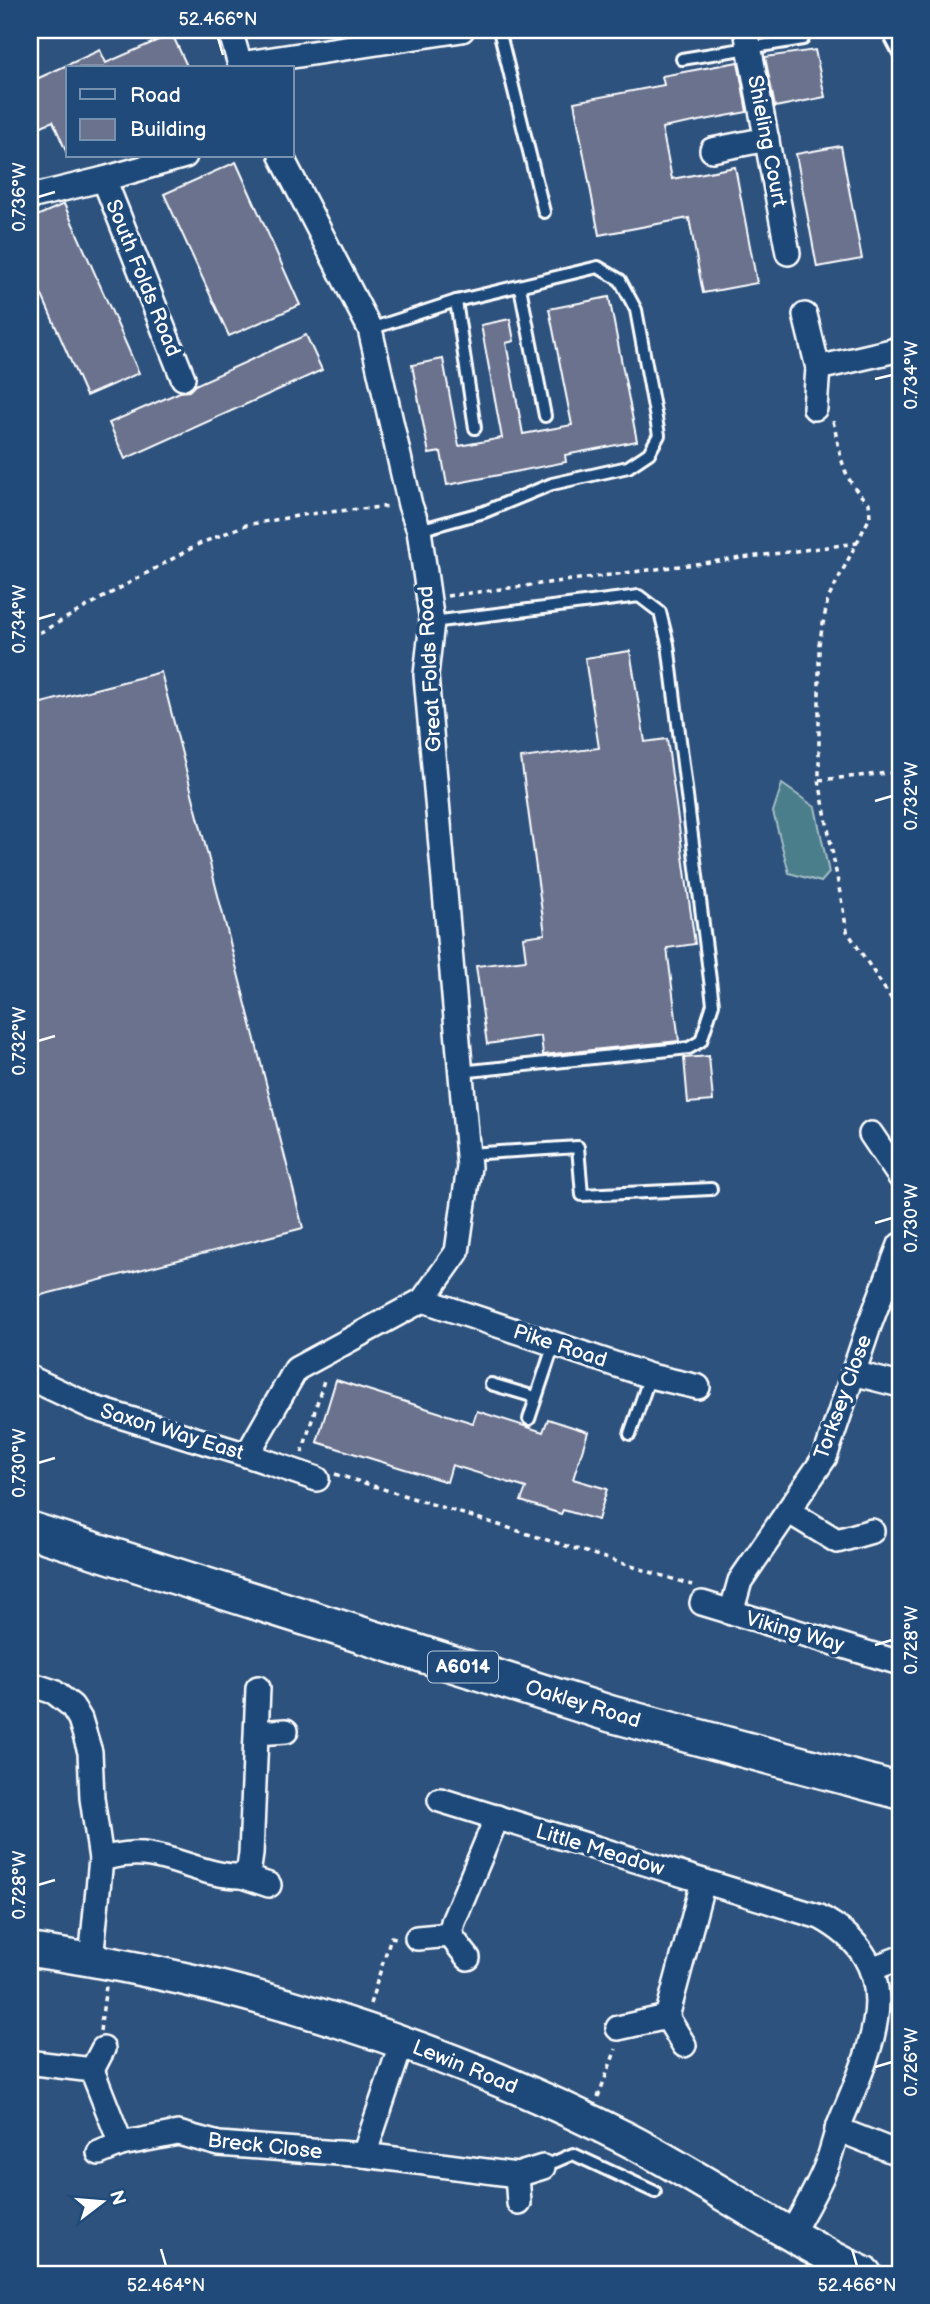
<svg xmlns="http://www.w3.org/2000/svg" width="930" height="2304" font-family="'Balsamiq Sans',sans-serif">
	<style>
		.green { fill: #4b7e8b; stroke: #a5bec5; stroke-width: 2 }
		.building { fill: #6a728e; stroke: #fff; stroke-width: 2 }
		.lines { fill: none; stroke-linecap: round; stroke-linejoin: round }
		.lane-casing { stroke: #fff; stroke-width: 16 }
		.street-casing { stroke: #fff; stroke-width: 28 }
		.secondary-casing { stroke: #fff; stroke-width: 37 }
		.primary-casing { stroke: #fff; stroke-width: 40 }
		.path { stroke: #fff; stroke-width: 3.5; stroke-dasharray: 5 5; stroke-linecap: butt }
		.lane { stroke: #1f4a7a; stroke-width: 10 }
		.street { stroke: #1f4a7a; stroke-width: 23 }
		.secondary { stroke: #1f4a7a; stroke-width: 32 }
		.primary { stroke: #1f4a7a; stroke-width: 35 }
		.ticks { fill: none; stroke: #fff; stroke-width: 2.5 }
		.labels { text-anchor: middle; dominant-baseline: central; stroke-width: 7; stroke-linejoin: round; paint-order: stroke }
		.shield { fill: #1f4a7a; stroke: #bcc9d7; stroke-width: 2 }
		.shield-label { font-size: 19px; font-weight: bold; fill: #fff }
		.street-label { font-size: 21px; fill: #fff; stroke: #1f4a7a }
		.neatline { fill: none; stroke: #fff; stroke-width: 2.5 }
		.ticks-label { font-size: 18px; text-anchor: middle; fill: #fff }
	</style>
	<rect width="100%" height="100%" fill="#2e527e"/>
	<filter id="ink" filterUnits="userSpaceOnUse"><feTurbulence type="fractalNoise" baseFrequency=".0143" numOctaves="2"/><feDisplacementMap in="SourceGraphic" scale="14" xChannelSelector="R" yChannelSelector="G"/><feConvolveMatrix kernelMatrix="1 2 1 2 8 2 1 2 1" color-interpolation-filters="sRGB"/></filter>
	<g filter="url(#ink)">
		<path class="green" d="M 782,784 L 815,807 L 829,873 L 821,882 L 789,873 L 773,812 Z"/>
		<g class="building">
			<path d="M 172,34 L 188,68 L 68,68 L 68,156 L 53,121 L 30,131 L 30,82 L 100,50 L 106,63 Z"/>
			<path d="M 815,50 L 825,97 L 775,107 L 765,57 Z"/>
			<path d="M 738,62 L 747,112 L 662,128 L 672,179 L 735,167 L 757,283 L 703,293 L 689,218 L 599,235 L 574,102 L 664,85 L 662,76 Z"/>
			<path d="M 841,146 L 862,259 L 817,267 L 796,154 Z"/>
			<path d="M 236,162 L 300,305 L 229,336 L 164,194 Z"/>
			<path d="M 64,204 L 139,373 L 86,396 L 30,268 L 30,219 Z"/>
			<path d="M 609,297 L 637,441 L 565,455 L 566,462 L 447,485 L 441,452 L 429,454 L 412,365 L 443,359 L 459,446 L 502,438 L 481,325 L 510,319 L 514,341 L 506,343 L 523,434 L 572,425 L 549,309 Z"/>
			<path d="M 306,335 L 322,370 L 125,459 L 109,423 L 180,392 L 189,391 L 195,385 Z"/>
			<path d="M 630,651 L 645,742 L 667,739 L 695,944 L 667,948 L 679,1041 L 543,1055 L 541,1036 L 487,1044 L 476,966 L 526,960 L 523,937 L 545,934 L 521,758 L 599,748 L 585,658 Z"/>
			<path d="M 161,672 L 303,1228 L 30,1298 L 30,706 Z"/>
			<path d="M 709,1056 L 713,1101 L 688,1103 L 684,1058 Z"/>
			<path d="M 336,1380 L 473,1423 L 477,1411 L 543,1432 L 548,1419 L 588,1432 L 573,1479 L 607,1489 L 598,1520 L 563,1510 L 561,1514 L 521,1501 L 526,1488 L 452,1465 L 447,1482 L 317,1442 Z"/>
		</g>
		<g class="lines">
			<g class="lane-casing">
				<g id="lane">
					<path d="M 499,30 L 544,212"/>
					<path d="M 887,30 L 900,55"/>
					<path d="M 682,59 L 803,39"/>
					<path d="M 520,287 L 545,416"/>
					<path d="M 456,301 L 475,428"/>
					<path d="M 370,329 L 456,301 L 598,267 L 620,280 L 636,310 L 659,435 L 649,453 L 628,467 L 552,484 L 484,512 L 419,530"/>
					<path d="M 432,622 L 639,596 L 660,612 L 668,644 L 713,1004 L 701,1041 L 689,1048 L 460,1072"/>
					<path d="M 468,1154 L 578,1147 L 582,1195 L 711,1189"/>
					<path d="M 491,1384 L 535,1397"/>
					<path d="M 529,1419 L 554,1344"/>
					<path d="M 630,1434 L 650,1376"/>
					<path d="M 543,2167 L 573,2154 L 655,2192"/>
				</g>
			</g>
			<g class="street-casing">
				<g id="street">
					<path d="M 230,30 L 241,68"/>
					<path d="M 746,30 L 788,253"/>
					<path d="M 240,64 L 462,30"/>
					<path d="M 712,150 L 767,139"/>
					<path d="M 30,197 L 104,179"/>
					<path d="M 805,315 L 818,368 L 815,408"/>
					<path d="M 818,368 L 896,350 L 900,346"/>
					<path d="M 183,378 L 104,179 L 185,156"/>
					<path d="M 871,1134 L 900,1177"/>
					<path d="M 423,1300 L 650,1376 L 698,1387"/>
					<path d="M 853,1373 L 900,1385"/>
					<path d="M 30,1378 L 94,1408 L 247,1455 L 317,1479"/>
					<path d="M 247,1455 L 296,1369 L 423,1300 L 457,1252 L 469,1167 L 426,675 L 432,622 L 419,530 L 410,505 L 370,329 L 281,156"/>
					<path d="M 788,1511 L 837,1541 L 872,1531"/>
					<path d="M 702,1603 L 900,1663"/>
					<path d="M 731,1613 L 740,1581 L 825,1457 L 869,1326 L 900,1245"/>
					<path d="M 30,1684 L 54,1692 L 72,1706 L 80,1719 L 90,1752 L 92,1798 L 101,1859 L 91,1960"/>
					<path d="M 257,1733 L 286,1731"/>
					<path d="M 440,1800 L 820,1917 C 914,1968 870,2049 840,2123 C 835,2136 832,2151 827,2164 C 818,2188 803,2212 791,2235"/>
					<path d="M 101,1859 C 118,1855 133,1852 150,1855 C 181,1860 210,1877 242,1876 L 249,1868 L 251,1854 L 258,1688"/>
					<path d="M 242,1876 L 269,1885"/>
					<path d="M 450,1935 L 453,1922 L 497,1817"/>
					<path d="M 450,1935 L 468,1958"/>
					<path d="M 417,1938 L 450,1935"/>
					<path d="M 871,1969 L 900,1958"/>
					<path d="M 618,2028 L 667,2017"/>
					<path d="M 684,2045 L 667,2017 L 703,1882"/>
					<path d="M 35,2063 L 92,2070"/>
					<path d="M 92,2070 L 121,2144 L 178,2133 L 219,2144 L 364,2155 L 402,2042"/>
					<path d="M 92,2070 L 103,2049"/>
					<path d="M 837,2129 L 900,2154"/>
					<path d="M 99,2153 L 121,2144"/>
					<path d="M 364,2155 L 517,2175 L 543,2167"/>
					<path d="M 517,2175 L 519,2203"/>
				</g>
			</g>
			<g class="secondary-casing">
				<path id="secondary" d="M 30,1950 C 237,1980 440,2044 627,2139 C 708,2181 783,2235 865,2274"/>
			</g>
			<g class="primary-casing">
				<path id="primary" d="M 30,1530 L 611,1714 L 900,1791"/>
			</g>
			<g class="path">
				<path d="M 833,421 C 841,454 841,480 869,503 L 870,517 L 828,599 L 819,644 L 819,780 L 847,931 L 900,1012"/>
				<path d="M 447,596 L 858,543"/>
				<path d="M 30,636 L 43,631 L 199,544 L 246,525 L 309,514 L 391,506"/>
				<path d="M 819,780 L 900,772"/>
				<path d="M 302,1453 L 325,1377"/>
				<path d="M 335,1474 L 692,1585"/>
				<path d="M 370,2004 L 391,1937 L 396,1938"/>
				<path d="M 100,2031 L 106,1986"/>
				<path d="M 598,2097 L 616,2049"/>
			</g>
			<use href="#lane" class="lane"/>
			<use href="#street" class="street"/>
			<use href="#secondary" class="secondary"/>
			<use href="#primary" class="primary"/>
		</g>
	</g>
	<path class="ticks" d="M 218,38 L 223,55M 38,197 L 55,192M 875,379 L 892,375M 38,619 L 55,614M 875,801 L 892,796M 38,1041 L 55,1036M 875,1223 L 892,1218M 38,1463 L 55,1458M 875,1645 L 892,1640M 38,1885 L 55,1880M 875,2067 L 892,2062M 161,2249 L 166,2266M 852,2249 L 857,2266"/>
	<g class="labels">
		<rect class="shield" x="428" y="1651.5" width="70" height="31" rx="5"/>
		<g class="shield-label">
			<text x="463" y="1667">A6014</text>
		</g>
		<g class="street-label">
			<text transform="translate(767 141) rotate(79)">Shieling Court</text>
			<text transform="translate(143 278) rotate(68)">South Folds Road</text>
			<text transform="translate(430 669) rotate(-93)">Great Folds Road</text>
			<text transform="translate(560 1346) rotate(18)">Pike Road</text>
			<text transform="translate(843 1397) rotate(-70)">Torksey Close</text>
			<text transform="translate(172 1432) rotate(17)">Saxon Way East</text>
			<text transform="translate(795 1632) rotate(16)">Viking Way</text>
			<text transform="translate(583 1704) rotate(17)">Oakley Road</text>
			<text transform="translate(600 1850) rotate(17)">Little Meadow</text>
			<text transform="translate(465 2067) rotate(22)">Lewin Road</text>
			<text transform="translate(265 2146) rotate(6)">Breck Close</text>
		</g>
	</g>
	<rect width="930" height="2304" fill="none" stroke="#1f4a7a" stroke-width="77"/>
	<rect x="66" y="66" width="228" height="91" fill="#1f4a7a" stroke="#7992af" stroke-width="2"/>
	<rect x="80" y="89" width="35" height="10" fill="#1f4a7a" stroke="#7992af" stroke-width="2"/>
	<text x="130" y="102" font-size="21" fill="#ffffff">Road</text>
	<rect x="80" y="119" width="35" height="21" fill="#6a728e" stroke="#7992af" stroke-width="2"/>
	<text x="130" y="136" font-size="21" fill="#ffffff">Building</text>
	<g transform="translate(102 2202) rotate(74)" stroke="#1f4a7a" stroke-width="5" paint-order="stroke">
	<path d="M0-5L12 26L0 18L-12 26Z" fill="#ffffff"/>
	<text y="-10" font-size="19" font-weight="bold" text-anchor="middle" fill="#ffffff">N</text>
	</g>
	<rect x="38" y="38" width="854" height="2228" class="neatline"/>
	<g class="ticks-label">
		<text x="218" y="25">52.466°N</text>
		<text transform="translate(19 197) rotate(-90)" y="6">0.736°W</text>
		<text transform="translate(911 375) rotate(-90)" y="6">0.734°W</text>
		<text transform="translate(19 619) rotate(-90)" y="6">0.734°W</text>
		<text transform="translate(911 796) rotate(-90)" y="6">0.732°W</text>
		<text transform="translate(19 1041) rotate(-90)" y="6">0.732°W</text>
		<text transform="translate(911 1218) rotate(-90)" y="6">0.730°W</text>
		<text transform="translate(19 1463) rotate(-90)" y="6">0.730°W</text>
		<text transform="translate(911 1640) rotate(-90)" y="6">0.728°W</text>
		<text transform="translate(19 1885) rotate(-90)" y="6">0.728°W</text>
		<text transform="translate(911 2062) rotate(-90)" y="6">0.726°W</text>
		<text x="166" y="2291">52.464°N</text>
		<text x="857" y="2291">52.466°N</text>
	</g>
</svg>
